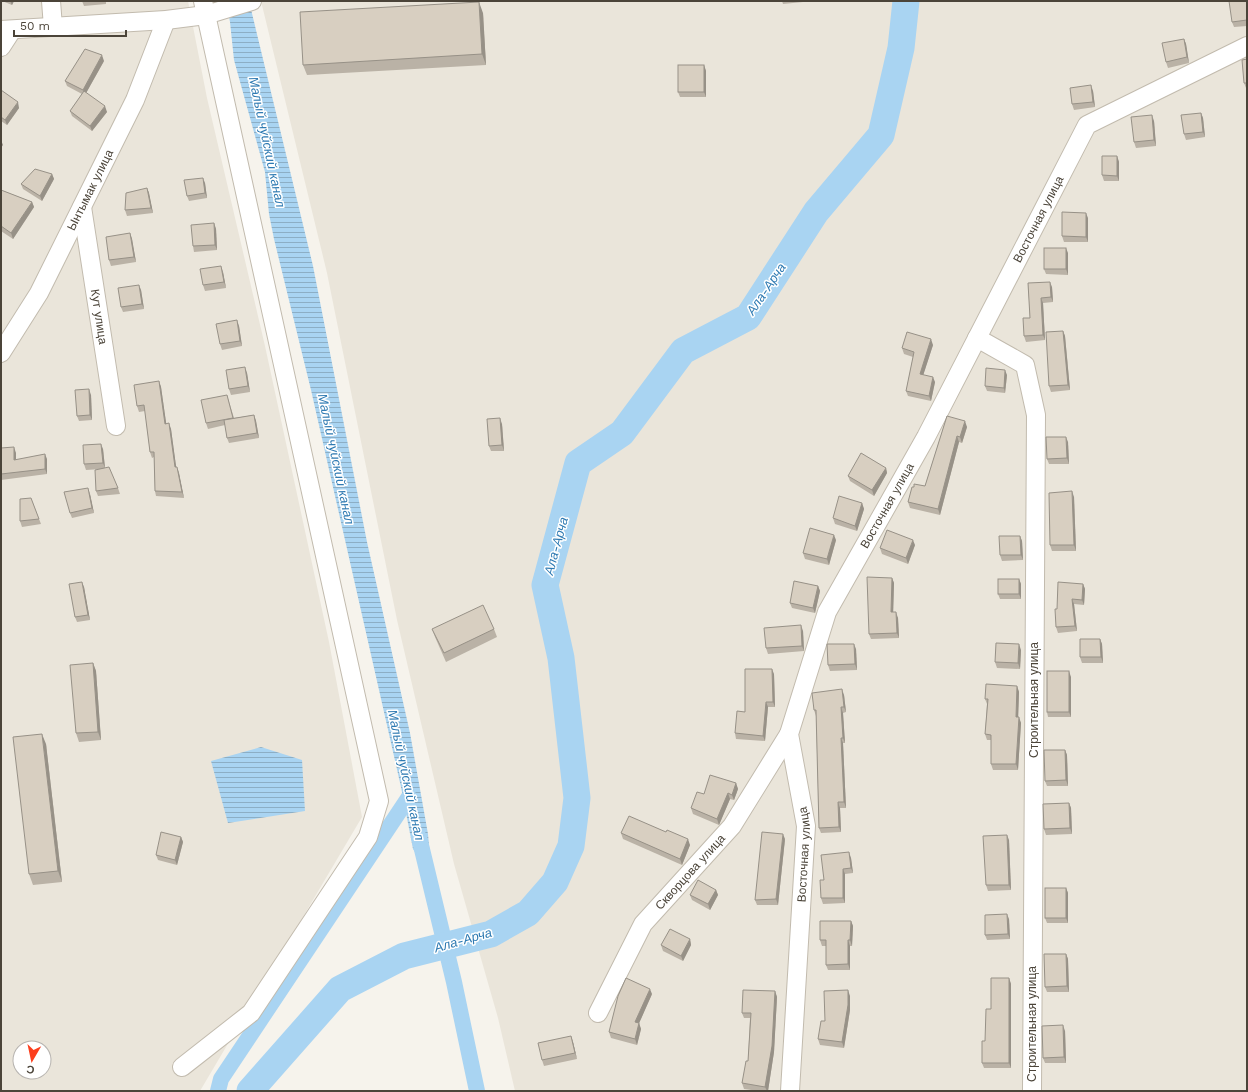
<svg xmlns="http://www.w3.org/2000/svg" width="1248" height="1092" font-family="'Work Sans',sans-serif">
	<style>
		.residential { fill: #eae5da; fill-rule: evenodd }
		.water { fill: url(#water-rules) }
		.lines { fill: none; stroke-linecap: round; stroke-linejoin: round }
		.canal { stroke: #a9d4f2; stroke-width: 16 }
		.river { stroke: #a9d4f2; stroke-width: 27 }
		.minor-casing { stroke: #c2bbae; stroke-width: 20 }
		.minor { stroke: #fff; stroke-width: 18 }
		.wall { fill: #bab2a6 }
		.shaded-wall { fill: #979187 }
		.building { fill: #d8cfc1; stroke: #979187 }
		.labels { text-anchor: middle; dominant-baseline: central; stroke-width: 3; stroke-linejoin: round; paint-order: stroke }
		.street-label { font-size: 12px; fill: #4b4439; stroke: #fff }
		.water-label { font-size: 13px; font-style: italic; fill: #2e7ab2; stroke: #fff }
	</style>
	<defs>
		<pattern id="water-rules" width="6" height="5" patternUnits="userSpaceOnUse"><rect width="6" height="5" fill="#a9d4f2"/><path d="M0 2.5h6" fill="none" stroke="#8caec5"/></pattern>
	</defs>
	<rect width="100%" height="100%" fill="#f6f3ec"/>
	<g class="residential">
		<path d="M 1,1 L 188,1 L 207,98 L 265,346 L 329,642 L 362,817 L 200,1091 L 1,1091 ZM 20,1048 L 44,1048 L 44,1072 L 20,1072 Z"/>
		<path d="M 261,1 L 1247,1 L 1247,1091 L 515,1091 L 498,1018 L 454,864 L 397,620 L 327,273 Z"/>
	</g>
	<g class="water">
		<path d="M 226,1 L 249,1 L 313,266 L 367,542 L 410,733 L 428,834 L 430,857 L 420,860 L 413,849 L 401,787 L 311,390 L 274,239 L 269,214 L 265,172 L 234,60 L 230,22 Z"/>
		<path d="M 261,747 L 302,760 L 305,811 L 228,823 L 211,761 Z"/>
	</g>
	<g class="lines">
		<g class="canal">
			<path d="M 419,837 L 454,982 L 477,1091"/>
			<path d="M 218,1091 L 221,1079 L 409,797"/>
		</g>
		<path class="river" d="M 250,1091 L 340,989 L 404,956 L 491,934 L 528,913 L 555,882 L 571,846 L 577,798 L 561,658 L 545,585 L 578,463 L 622,433 L 683,351 L 748,317 L 816,212 L 881,135 L 901,48 L 906,1"/>
		<g class="minor-casing">
			<g id="minor">
				<path d="M 51,1 L 53,27"/>
				<path d="M 1,30 L 166,20 L 206,15 L 252,1"/>
				<path d="M 1,47 L 12,30"/>
				<path id="s1" d="M 82,207 L 116,426"/>
				<path d="M 977,338 L 1025,365 L 1036,415 L 1032,1091"/>
				<path id="s2" d="M 1,353 L 39,293 L 135,100 L 166,20"/>
				<path id="s3" d="M 598,1013 L 643,924 L 732,826 L 789,734"/>
				<path d="M 182,1067 L 251,1013 L 368,837 L 379,801 L 203,1"/>
				<path id="s4" d="M 790,1091 L 806,826 L 789,734 L 827,612 L 926,437 L 1087,125 L 1247,46"/>
			</g>
		</g>
		<use href="#minor" class="minor"/>
	</g>
	<g class="wall">
		<path d="M 2,1 L 14,1 L 12,5 Z"/>
		<path d="M 82,1 L 106,1 L 106,4 L 84,6 Z"/>
		<path d="M 782,1 L 813,1 L 783,4 Z"/>
		<path d="M 1247,1 L 1247,26 L 1234,27 L 1232,22 Z"/>
		<path d="M 483,13 L 486,65 L 307,75 L 303,65 Z"/>
		<path d="M 1184,39 L 1186,44 L 1189,63 L 1168,68 L 1166,62 Z"/>
		<path d="M 1247,59 L 1247,88 L 1246,88 L 1244,83 Z"/>
		<path d="M 104,61 L 86,93 L 107,112 L 92,131 L 72,116 L 70,111 L 82,94 L 67,86 L 65,81 Z"/>
		<path d="M 704,65 L 706,71 L 706,97 L 680,97 L 678,92 Z"/>
		<path d="M 1,90 L 19,108 L 7,125 L 1,121 Z"/>
		<path d="M 1093,91 L 1095,107 L 1074,110 L 1072,104 Z"/>
		<path d="M 1201,113 L 1203,118 L 1205,137 L 1186,140 L 1184,134 Z"/>
		<path d="M 1154,121 L 1156,146 L 1136,148 L 1134,142 Z"/>
		<path d="M 1117,156 L 1119,162 L 1119,181 L 1104,181 L 1102,175 Z"/>
		<path d="M 52,174 L 54,179 L 42,201 L 23,189 L 21,184 Z"/>
		<path d="M 205,183 L 207,198 L 189,201 L 187,196 Z"/>
		<path d="M 147,188 L 149,193 L 153,213 L 127,216 L 125,210 Z"/>
		<path d="M 1,190 L 32,202 L 34,207 L 13,239 L 1,231 Z"/>
		<path d="M 1088,218 L 1088,242 L 1064,242 L 1062,236 Z"/>
		<path d="M 214,223 L 216,229 L 217,250 L 194,252 L 193,246 Z"/>
		<path d="M 130,233 L 132,239 L 136,262 L 111,266 L 109,260 Z"/>
		<path d="M 1068,253 L 1068,275 L 1046,274 L 1044,269 Z"/>
		<path d="M 223,272 L 226,288 L 205,291 L 203,285 Z"/>
		<path d="M 1028,283 L 1052,287 L 1053,302 L 1043,303 L 1045,340 L 1026,342 L 1024,336 L 1030,318 Z"/>
		<path d="M 141,290 L 144,309 L 123,312 L 121,307 Z"/>
		<path d="M 239,326 L 242,346 L 222,350 L 220,344 Z"/>
		<path d="M 1063,331 L 1065,336 L 1070,390 L 1051,392 L 1049,386 Z"/>
		<path d="M 933,345 L 923,375 L 935,382 L 931,401 L 908,396 L 906,391 L 913,357 L 904,354 L 902,348 Z"/>
		<path d="M 247,373 L 250,392 L 231,395 L 229,389 Z"/>
		<path d="M 1007,375 L 1005,393 L 987,391 L 985,386 Z"/>
		<path d="M 159,381 L 161,387 L 166,423 L 171,429 L 176,467 L 179,473 L 184,498 L 156,496 L 155,491 L 154,457 L 152,458 L 150,452 L 145,411 L 139,412 L 137,406 Z"/>
		<path d="M 91,395 L 92,420 L 79,421 L 77,416 Z"/>
		<path d="M 227,395 L 234,418 L 254,415 L 256,421 L 259,438 L 229,443 L 227,438 L 225,425 L 208,429 L 206,423 Z"/>
		<path d="M 947,416 L 967,427 L 962,443 L 959,442 L 940,515 L 910,508 L 908,502 L 914,487 L 925,486 Z"/>
		<path d="M 502,424 L 504,451 L 491,451 L 489,446 Z"/>
		<path d="M 1068,442 L 1069,464 L 1049,464 L 1047,459 Z"/>
		<path d="M 1,448 L 16,453 L 16,460 L 47,459 L 47,474 L 1,480 Z"/>
		<path d="M 103,449 L 105,468 L 118,488 L 120,494 L 98,496 L 96,491 L 101,469 L 86,470 L 84,464 Z"/>
		<path d="M 886,468 L 887,473 L 874,496 L 850,481 L 848,476 Z"/>
		<path d="M 90,494 L 94,513 L 72,518 L 70,513 Z"/>
		<path d="M 1074,497 L 1076,551 L 1052,551 L 1050,545 Z"/>
		<path d="M 31,498 L 41,524 L 22,527 L 20,521 Z"/>
		<path d="M 862,503 L 864,509 L 857,531 L 835,524 L 833,518 Z"/>
		<path d="M 1020,536 L 1022,541 L 1023,560 L 1002,561 L 1000,555 Z"/>
		<path d="M 836,540 L 829,565 L 805,559 L 803,553 Z"/>
		<path d="M 915,545 L 908,564 L 882,554 L 880,548 Z"/>
		<path d="M 892,578 L 894,583 L 893,612 L 898,618 L 899,638 L 871,639 L 869,634 Z"/>
		<path d="M 1019,579 L 1021,584 L 1021,599 L 1000,599 L 998,594 Z"/>
		<path d="M 1083,584 L 1085,589 L 1084,605 L 1074,604 L 1077,631 L 1058,633 L 1056,627 L 1057,609 Z"/>
		<path d="M 818,586 L 820,591 L 815,613 L 792,608 L 790,603 Z"/>
		<path d="M 84,587 L 90,620 L 77,622 L 75,617 Z"/>
		<path d="M 432,629 L 494,629 L 497,637 L 446,662 L 435,637 Z"/>
		<path d="M 803,631 L 804,651 L 768,654 L 766,648 Z"/>
		<path d="M 1100,639 L 1102,644 L 1103,663 L 1082,663 L 1080,657 Z"/>
		<path d="M 856,649 L 857,670 L 830,671 L 828,665 Z"/>
		<path d="M 1021,650 L 1020,669 L 997,668 L 995,662 Z"/>
		<path d="M 93,663 L 96,671 L 101,740 L 79,742 L 76,733 Z"/>
		<path d="M 774,674 L 775,707 L 768,707 L 765,741 L 736,739 L 735,733 L 745,712 Z"/>
		<path d="M 1071,677 L 1071,717 L 1048,717 L 1047,712 Z"/>
		<path d="M 1017,686 L 1019,692 L 1018,717 L 1021,723 L 1018,770 L 993,770 L 991,764 L 991,740 L 987,740 L 985,734 L 987,704 L 985,699 Z"/>
		<path d="M 844,695 L 846,712 L 843,713 L 845,743 L 843,743 L 846,808 L 840,808 L 841,832 L 821,833 L 819,828 L 816,716 L 814,710 Z"/>
		<path d="M 46,744 L 62,882 L 33,885 L 29,874 Z"/>
		<path d="M 1065,750 L 1067,755 L 1068,786 L 1047,786 L 1045,781 Z"/>
		<path d="M 736,783 L 738,789 L 734,800 L 730,799 L 719,825 L 693,814 L 691,808 L 704,794 Z"/>
		<path d="M 1069,803 L 1071,808 L 1072,834 L 1046,835 L 1044,829 Z"/>
		<path d="M 666,832 L 690,845 L 682,865 L 623,839 L 621,833 Z"/>
		<path d="M 181,837 L 183,842 L 177,865 L 158,860 L 156,855 Z"/>
		<path d="M 785,839 L 778,905 L 757,905 L 755,900 Z"/>
		<path d="M 1009,840 L 1011,890 L 988,891 L 986,885 Z"/>
		<path d="M 851,858 L 853,873 L 845,874 L 845,903 L 823,904 L 821,898 L 824,880 Z"/>
		<path d="M 1066,888 L 1068,893 L 1068,923 L 1047,923 L 1045,918 Z"/>
		<path d="M 716,890 L 718,895 L 710,910 L 692,900 L 690,895 Z"/>
		<path d="M 1009,919 L 1010,939 L 987,940 L 985,935 Z"/>
		<path d="M 851,921 L 853,926 L 852,946 L 850,946 L 850,970 L 828,970 L 826,965 L 826,946 L 822,946 L 820,940 Z"/>
		<path d="M 690,939 L 691,945 L 683,961 L 663,951 L 661,945 Z"/>
		<path d="M 1066,954 L 1068,959 L 1069,992 L 1047,992 L 1045,987 Z"/>
		<path d="M 1009,978 L 1011,984 L 1011,1068 L 984,1068 L 982,1063 L 985,1041 L 991,1009 Z"/>
		<path d="M 775,991 L 777,997 L 774,1052 L 768,1091 L 759,1091 L 744,1089 L 742,1083 L 748,1061 L 750,1018 L 744,1018 L 742,1013 Z"/>
		<path d="M 652,994 L 639,1023 L 641,1029 L 637,1045 L 611,1038 L 609,1032 Z"/>
		<path d="M 850,996 L 850,1010 L 844,1048 L 820,1045 L 818,1039 L 825,1021 Z"/>
		<path d="M 1065,1031 L 1066,1063 L 1045,1063 L 1043,1058 Z"/>
		<path d="M 571,1036 L 573,1042 L 577,1059 L 544,1066 L 542,1060 Z"/>
	</g>
	<g class="shaded-wall">
		<path d="M 10,1 L 14,1 L 12,5 Z"/>
		<path d="M 479,2 L 483,13 L 486,65 L 482,54 Z"/>
		<path d="M 1184,39 L 1186,44 L 1189,63 L 1187,57 Z"/>
		<path d="M 102,55 L 104,61 L 85,95 L 83,90 Z"/>
		<path d="M 704,65 L 706,71 L 706,97 L 704,92 Z"/>
		<path d="M 1091,85 L 1093,91 L 1095,107 L 1093,102 Z"/>
		<path d="M 18,102 L 19,108 L 7,125 L 5,120 Z"/>
		<path d="M 105,106 L 107,112 L 92,131 L 90,126 Z"/>
		<path d="M 1201,113 L 1203,118 L 1205,137 L 1203,132 Z"/>
		<path d="M 1152,115 L 1154,121 L 1156,146 L 1154,140 Z"/>
		<path d="M 1,140 L 3,145 L 1,148 Z"/>
		<path d="M 1117,156 L 1119,162 L 1119,181 L 1117,176 Z"/>
		<path d="M 52,174 L 54,179 L 42,201 L 40,196 Z"/>
		<path d="M 203,178 L 205,183 L 207,198 L 205,193 Z"/>
		<path d="M 147,188 L 149,193 L 153,213 L 151,208 Z"/>
		<path d="M 32,202 L 34,207 L 13,239 L 11,233 Z"/>
		<path d="M 1086,213 L 1088,218 L 1088,242 L 1086,237 Z"/>
		<path d="M 214,223 L 216,229 L 217,250 L 215,245 Z"/>
		<path d="M 130,233 L 132,239 L 136,262 L 134,257 Z"/>
		<path d="M 1066,248 L 1068,253 L 1068,275 L 1066,269 Z"/>
		<path d="M 221,266 L 223,272 L 226,288 L 224,282 Z"/>
		<path d="M 1050,282 L 1052,287 L 1053,302 L 1051,297 Z"/>
		<path d="M 139,285 L 141,290 L 144,309 L 142,304 Z"/>
		<path d="M 1041,298 L 1043,303 L 1045,340 L 1043,335 Z"/>
		<path d="M 237,320 L 239,326 L 242,346 L 240,341 Z"/>
		<path d="M 1063,331 L 1065,336 L 1070,390 L 1068,385 Z"/>
		<path d="M 931,339 L 933,345 L 922,379 L 920,374 Z"/>
		<path d="M 245,367 L 247,373 L 250,392 L 248,386 Z"/>
		<path d="M 1005,370 L 1007,375 L 1005,393 L 1004,388 Z"/>
		<path d="M 933,377 L 935,382 L 931,401 L 929,396 Z"/>
		<path d="M 159,381 L 161,387 L 167,429 L 165,424 Z"/>
		<path d="M 89,389 L 91,395 L 92,420 L 90,415 Z"/>
		<path d="M 254,415 L 256,421 L 259,438 L 257,433 Z"/>
		<path d="M 500,418 L 502,424 L 504,451 L 502,445 Z"/>
		<path d="M 965,421 L 967,427 L 962,443 L 960,437 Z"/>
		<path d="M 169,423 L 171,429 L 177,473 L 175,467 Z"/>
		<path d="M 957,436 L 959,442 L 940,515 L 938,509 Z"/>
		<path d="M 1066,437 L 1068,442 L 1069,464 L 1067,458 Z"/>
		<path d="M 101,444 L 103,449 L 105,468 L 103,463 Z"/>
		<path d="M 14,447 L 16,453 L 16,465 L 14,460 Z"/>
		<path d="M 45,454 L 47,459 L 47,474 L 45,469 Z"/>
		<path d="M 177,467 L 179,473 L 184,498 L 182,492 Z"/>
		<path d="M 886,468 L 887,473 L 874,496 L 872,490 Z"/>
		<path d="M 88,488 L 90,494 L 94,513 L 92,508 Z"/>
		<path d="M 1072,491 L 1074,497 L 1076,551 L 1074,545 Z"/>
		<path d="M 862,503 L 864,509 L 857,531 L 855,526 Z"/>
		<path d="M 834,535 L 836,540 L 829,565 L 827,559 Z"/>
		<path d="M 1020,536 L 1022,541 L 1023,560 L 1021,555 Z"/>
		<path d="M 913,540 L 915,545 L 908,564 L 906,558 Z"/>
		<path d="M 892,578 L 894,583 L 893,618 L 891,612 Z"/>
		<path d="M 1019,579 L 1021,584 L 1021,599 L 1019,594 Z"/>
		<path d="M 82,582 L 84,587 L 90,620 L 88,615 Z"/>
		<path d="M 1083,584 L 1085,589 L 1084,605 L 1082,600 Z"/>
		<path d="M 818,586 L 820,591 L 815,613 L 813,608 Z"/>
		<path d="M 1072,599 L 1074,604 L 1077,631 L 1075,626 Z"/>
		<path d="M 896,612 L 898,618 L 899,638 L 897,633 Z"/>
		<path d="M 801,625 L 803,631 L 804,651 L 802,646 Z"/>
		<path d="M 1100,639 L 1102,644 L 1103,663 L 1101,657 Z"/>
		<path d="M 854,644 L 856,649 L 857,670 L 855,664 Z"/>
		<path d="M 1019,644 L 1021,650 L 1020,669 L 1018,663 Z"/>
		<path d="M 93,663 L 96,671 L 101,740 L 98,732 Z"/>
		<path d="M 772,669 L 774,674 L 775,707 L 773,702 Z"/>
		<path d="M 1069,671 L 1071,677 L 1071,717 L 1069,712 Z"/>
		<path d="M 1017,686 L 1019,692 L 1018,722 L 1016,717 Z"/>
		<path d="M 842,689 L 844,695 L 846,712 L 844,707 Z"/>
		<path d="M 766,702 L 768,707 L 765,741 L 763,736 Z"/>
		<path d="M 841,707 L 843,713 L 845,743 L 843,738 Z"/>
		<path d="M 1019,717 L 1021,723 L 1018,770 L 1016,764 Z"/>
		<path d="M 42,734 L 46,744 L 62,882 L 58,871 Z"/>
		<path d="M 841,738 L 843,743 L 846,808 L 844,802 Z"/>
		<path d="M 1065,750 L 1067,755 L 1068,786 L 1066,780 Z"/>
		<path d="M 736,783 L 738,789 L 734,800 L 732,795 Z"/>
		<path d="M 728,793 L 730,799 L 719,825 L 717,819 Z"/>
		<path d="M 838,802 L 840,808 L 841,832 L 839,827 Z"/>
		<path d="M 1069,803 L 1071,808 L 1072,834 L 1070,828 Z"/>
		<path d="M 783,834 L 785,839 L 778,905 L 776,899 Z"/>
		<path d="M 1007,835 L 1009,840 L 1011,890 L 1009,885 Z"/>
		<path d="M 181,837 L 183,842 L 177,865 L 175,860 Z"/>
		<path d="M 688,839 L 690,845 L 682,865 L 680,859 Z"/>
		<path d="M 849,852 L 851,858 L 853,873 L 851,868 Z"/>
		<path d="M 843,869 L 845,874 L 845,903 L 843,898 Z"/>
		<path d="M 1066,888 L 1068,893 L 1068,923 L 1066,918 Z"/>
		<path d="M 716,890 L 718,895 L 710,910 L 708,904 Z"/>
		<path d="M 1007,914 L 1009,919 L 1010,939 L 1008,934 Z"/>
		<path d="M 851,921 L 853,926 L 852,946 L 850,940 Z"/>
		<path d="M 690,939 L 691,945 L 683,961 L 681,956 Z"/>
		<path d="M 848,940 L 850,946 L 850,970 L 848,964 Z"/>
		<path d="M 1066,954 L 1068,959 L 1069,992 L 1067,986 Z"/>
		<path d="M 1009,978 L 1011,984 L 1011,1068 L 1009,1063 Z"/>
		<path d="M 650,989 L 652,994 L 637,1028 L 635,1022 Z"/>
		<path d="M 848,990 L 850,996 L 850,1010 L 844,1048 L 842,1042 Z"/>
		<path d="M 775,991 L 777,997 L 774,1052 L 768,1091 L 767,1091 L 765,1087 Z"/>
		<path d="M 639,1023 L 641,1029 L 637,1045 L 635,1039 Z"/>
		<path d="M 1063,1025 L 1065,1031 L 1066,1063 L 1064,1057 Z"/>
		<path d="M 571,1036 L 573,1042 L 577,1059 L 575,1053 Z"/>
	</g>
	<g class="building">
		<path d="M 1229,1 L 1247,1 L 1247,20 L 1232,22 Z"/>
		<path d="M 479,2 L 482,54 L 303,65 L 300,12 Z"/>
		<path d="M 1184,39 L 1187,57 L 1166,62 L 1162,43 Z"/>
		<path d="M 85,49 L 102,55 L 83,90 L 65,81 Z"/>
		<path d="M 1247,59 L 1247,83 L 1244,83 L 1242,60 Z"/>
		<rect x="678" y="65" width="26" height="27"/>
		<path d="M 1091,85 L 1093,102 L 1072,104 L 1070,88 Z"/>
		<path d="M 1,90 L 18,102 L 5,120 L 1,117 Z"/>
		<path d="M 84,91 L 105,106 L 90,126 L 70,111 Z"/>
		<path d="M 1201,113 L 1203,132 L 1184,134 L 1181,115 Z"/>
		<path d="M 1152,115 L 1154,140 L 1134,142 L 1131,117 Z"/>
		<path d="M 1102,156 L 1117,156 L 1117,176 L 1102,175 Z"/>
		<path d="M 35,169 L 52,174 L 40,196 L 21,184 Z"/>
		<path d="M 203,178 L 205,193 L 187,196 L 184,180 Z"/>
		<path d="M 147,188 L 151,208 L 125,210 L 126,193 Z"/>
		<path d="M 1,190 L 32,202 L 11,233 L 1,226 Z"/>
		<path d="M 1062,212 L 1086,213 L 1086,237 L 1062,236 Z"/>
		<path d="M 214,223 L 215,245 L 193,246 L 191,225 Z"/>
		<path d="M 130,233 L 134,257 L 109,260 L 106,237 Z"/>
		<rect x="1044" y="248" width="22" height="21"/>
		<path d="M 221,266 L 224,282 L 203,285 L 200,269 Z"/>
		<path d="M 1050,282 L 1051,297 L 1041,298 L 1043,335 L 1024,336 L 1023,318 L 1030,318 L 1028,283 Z"/>
		<path d="M 139,285 L 142,304 L 121,307 L 118,288 Z"/>
		<path d="M 237,320 L 240,341 L 220,344 L 216,324 Z"/>
		<path d="M 1063,331 L 1068,385 L 1049,386 L 1046,332 Z"/>
		<path d="M 907,332 L 931,339 L 920,374 L 933,377 L 929,396 L 906,391 L 914,352 L 902,348 Z"/>
		<path d="M 245,367 L 248,386 L 229,389 L 226,370 Z"/>
		<path d="M 986,368 L 1005,370 L 1004,388 L 985,386 Z"/>
		<path d="M 159,381 L 165,424 L 169,423 L 175,467 L 177,467 L 182,492 L 155,491 L 154,452 L 150,452 L 144,405 L 137,406 L 134,385 Z"/>
		<path d="M 89,389 L 90,415 L 77,416 L 75,390 Z"/>
		<path d="M 227,395 L 233,418 L 206,423 L 201,400 Z"/>
		<path d="M 254,415 L 257,433 L 227,438 L 224,420 Z"/>
		<path d="M 947,416 L 965,421 L 960,437 L 957,436 L 938,509 L 908,502 L 912,487 L 914,487 L 914,484 L 925,486 Z"/>
		<path d="M 500,418 L 502,445 L 489,446 L 487,419 Z"/>
		<path d="M 1046,437 L 1066,437 L 1067,458 L 1047,459 Z"/>
		<path d="M 101,444 L 103,463 L 84,464 L 83,445 Z"/>
		<path d="M 14,447 L 14,460 L 45,454 L 45,469 L 1,474 L 1,448 Z"/>
		<path d="M 861,453 L 886,468 L 872,490 L 848,476 Z"/>
		<path d="M 109,467 L 118,488 L 96,491 L 95,470 Z"/>
		<path d="M 88,488 L 92,508 L 70,513 L 64,492 Z"/>
		<path d="M 1072,491 L 1074,545 L 1050,545 L 1049,493 Z"/>
		<path d="M 839,496 L 862,503 L 855,526 L 833,518 Z"/>
		<path d="M 31,498 L 39,519 L 20,521 L 20,499 Z"/>
		<path d="M 810,528 L 834,535 L 827,559 L 803,553 Z"/>
		<path d="M 887,530 L 913,540 L 906,558 L 880,548 Z"/>
		<path d="M 999,536 L 1020,536 L 1021,555 L 1000,555 Z"/>
		<path d="M 867,577 L 892,578 L 891,612 L 896,612 L 897,633 L 869,634 Z"/>
		<rect x="998" y="579" width="21" height="15"/>
		<path d="M 794,581 L 818,586 L 813,608 L 790,603 Z"/>
		<path d="M 82,582 L 88,615 L 75,617 L 69,584 Z"/>
		<path d="M 1058,582 L 1083,584 L 1082,600 L 1072,599 L 1075,626 L 1056,627 L 1055,609 L 1057,609 Z"/>
		<path d="M 483,605 L 494,629 L 444,653 L 432,629 Z"/>
		<path d="M 801,625 L 802,646 L 766,648 L 764,628 Z"/>
		<path d="M 1080,639 L 1100,639 L 1101,657 L 1080,657 Z"/>
		<path d="M 996,643 L 1019,644 L 1018,663 L 995,662 Z"/>
		<path d="M 827,644 L 854,644 L 855,664 L 828,665 Z"/>
		<path d="M 93,663 L 98,732 L 76,733 L 70,665 Z"/>
		<path d="M 745,669 L 772,669 L 773,702 L 766,702 L 763,736 L 735,733 L 737,711 L 745,712 Z"/>
		<rect x="1047" y="671" width="22" height="41"/>
		<path d="M 986,684 L 1017,686 L 1016,717 L 1019,717 L 1016,764 L 991,764 L 991,735 L 985,734 L 988,699 L 985,699 Z"/>
		<path d="M 842,689 L 844,707 L 841,707 L 843,738 L 841,738 L 844,802 L 838,802 L 839,827 L 819,828 L 816,710 L 814,710 L 812,693 Z"/>
		<path d="M 42,734 L 58,871 L 29,874 L 13,737 Z"/>
		<path d="M 1044,750 L 1065,750 L 1066,780 L 1045,781 Z"/>
		<path d="M 710,775 L 736,783 L 732,795 L 728,793 L 717,819 L 691,808 L 697,792 L 704,794 Z"/>
		<path d="M 1069,803 L 1070,828 L 1044,829 L 1043,804 Z"/>
		<path d="M 629,816 L 666,832 L 667,830 L 688,839 L 680,859 L 621,833 Z"/>
		<path d="M 161,832 L 181,837 L 175,860 L 156,855 Z"/>
		<path d="M 762,832 L 783,834 L 776,899 L 755,900 Z"/>
		<path d="M 1007,835 L 1009,885 L 986,885 L 983,836 Z"/>
		<path d="M 849,852 L 851,868 L 843,869 L 843,898 L 821,898 L 820,880 L 824,880 L 821,855 Z"/>
		<path d="M 698,880 L 716,890 L 708,904 L 690,895 Z"/>
		<rect x="1045" y="888" width="21" height="30"/>
		<path d="M 1007,914 L 1008,934 L 985,935 L 985,915 Z"/>
		<path d="M 820,921 L 851,921 L 850,940 L 848,940 L 848,964 L 826,965 L 826,940 L 820,940 Z"/>
		<path d="M 670,929 L 690,939 L 681,956 L 661,945 Z"/>
		<path d="M 1044,954 L 1066,954 L 1067,986 L 1045,987 Z"/>
		<path d="M 626,978 L 650,989 L 635,1022 L 639,1023 L 635,1039 L 609,1032 L 618,996 Z"/>
		<path d="M 991,978 L 1009,978 L 1009,1063 L 982,1063 L 982,1041 L 985,1041 L 986,1009 L 991,1009 Z"/>
		<path d="M 743,990 L 775,991 L 772,1046 L 765,1087 L 742,1083 L 746,1061 L 748,1061 L 751,1013 L 742,1013 Z"/>
		<path d="M 848,990 L 848,1005 L 842,1042 L 818,1039 L 821,1021 L 825,1021 L 824,991 Z"/>
		<path d="M 1063,1025 L 1064,1057 L 1043,1058 L 1042,1026 Z"/>
		<path d="M 571,1036 L 575,1053 L 542,1060 L 538,1043 Z"/>
	</g>
	<g class="labels">
		<g class="street-label">
			<text stroke="none"><textPath href="#s2" startOffset="186">Ынтымак улица</textPath></text>
			<text stroke="none"><textPath href="#s4" startOffset="933">Восточная улица</textPath></text>
			<text stroke="none"><textPath href="#s1" startOffset="111">Кут улица</textPath></text>
			<text stroke="none"><textPath href="#s4" startOffset="609">Восточная улица</textPath></text>
			<text transform="translate(1034 700) rotate(-90)">Строительная улица</text>
			<text stroke="none"><textPath href="#s4" startOffset="237">Восточная улица</textPath></text>
			<text stroke="none"><textPath href="#s3" startOffset="170">Скворцова улица</textPath></text>
			<text transform="translate(1032 1024) rotate(-90)">Строительная улица</text>
		</g>
		<g class="water-label">
			<text transform="translate(267 142) rotate(78)">Малый чуйский канал</text>
			<text transform="translate(766 289) rotate(-56)">Ала-Арча</text>
			<text transform="translate(336 459) rotate(78)">Малый чуйский канал</text>
			<text transform="translate(556 546) rotate(-75)">Ала-Арча</text>
			<text transform="translate(406 775) rotate(78)">Малый чуйский канал</text>
			<text transform="translate(463 940) rotate(-16)">Ала-Арча</text>
		</g>
	</g>
	<rect width="1248" height="1092" fill="none" stroke="#4b4439" stroke-width="4"/>
	<g transform="translate(32 1060) rotate(189)"><circle r="19" fill="#ffffff" stroke="#b7b4b0"/>
	<path d="M0-3L7 15L0 10L-7 15Z" fill="#fc3f1d"/>
	<text y="-6" font-size="11" font-weight="bold" text-anchor="middle" fill="#4b4439">С</text>
	</g>
	<path d="M14 30v6h112v-6" fill="none" stroke="#4b4439" stroke-width="2"/>
	<text x="20" y="30" font-size="12" fill="#4b4439" stroke="#ffffff" stroke-width="3" paint-order="stroke">50 m</text>
</svg>
